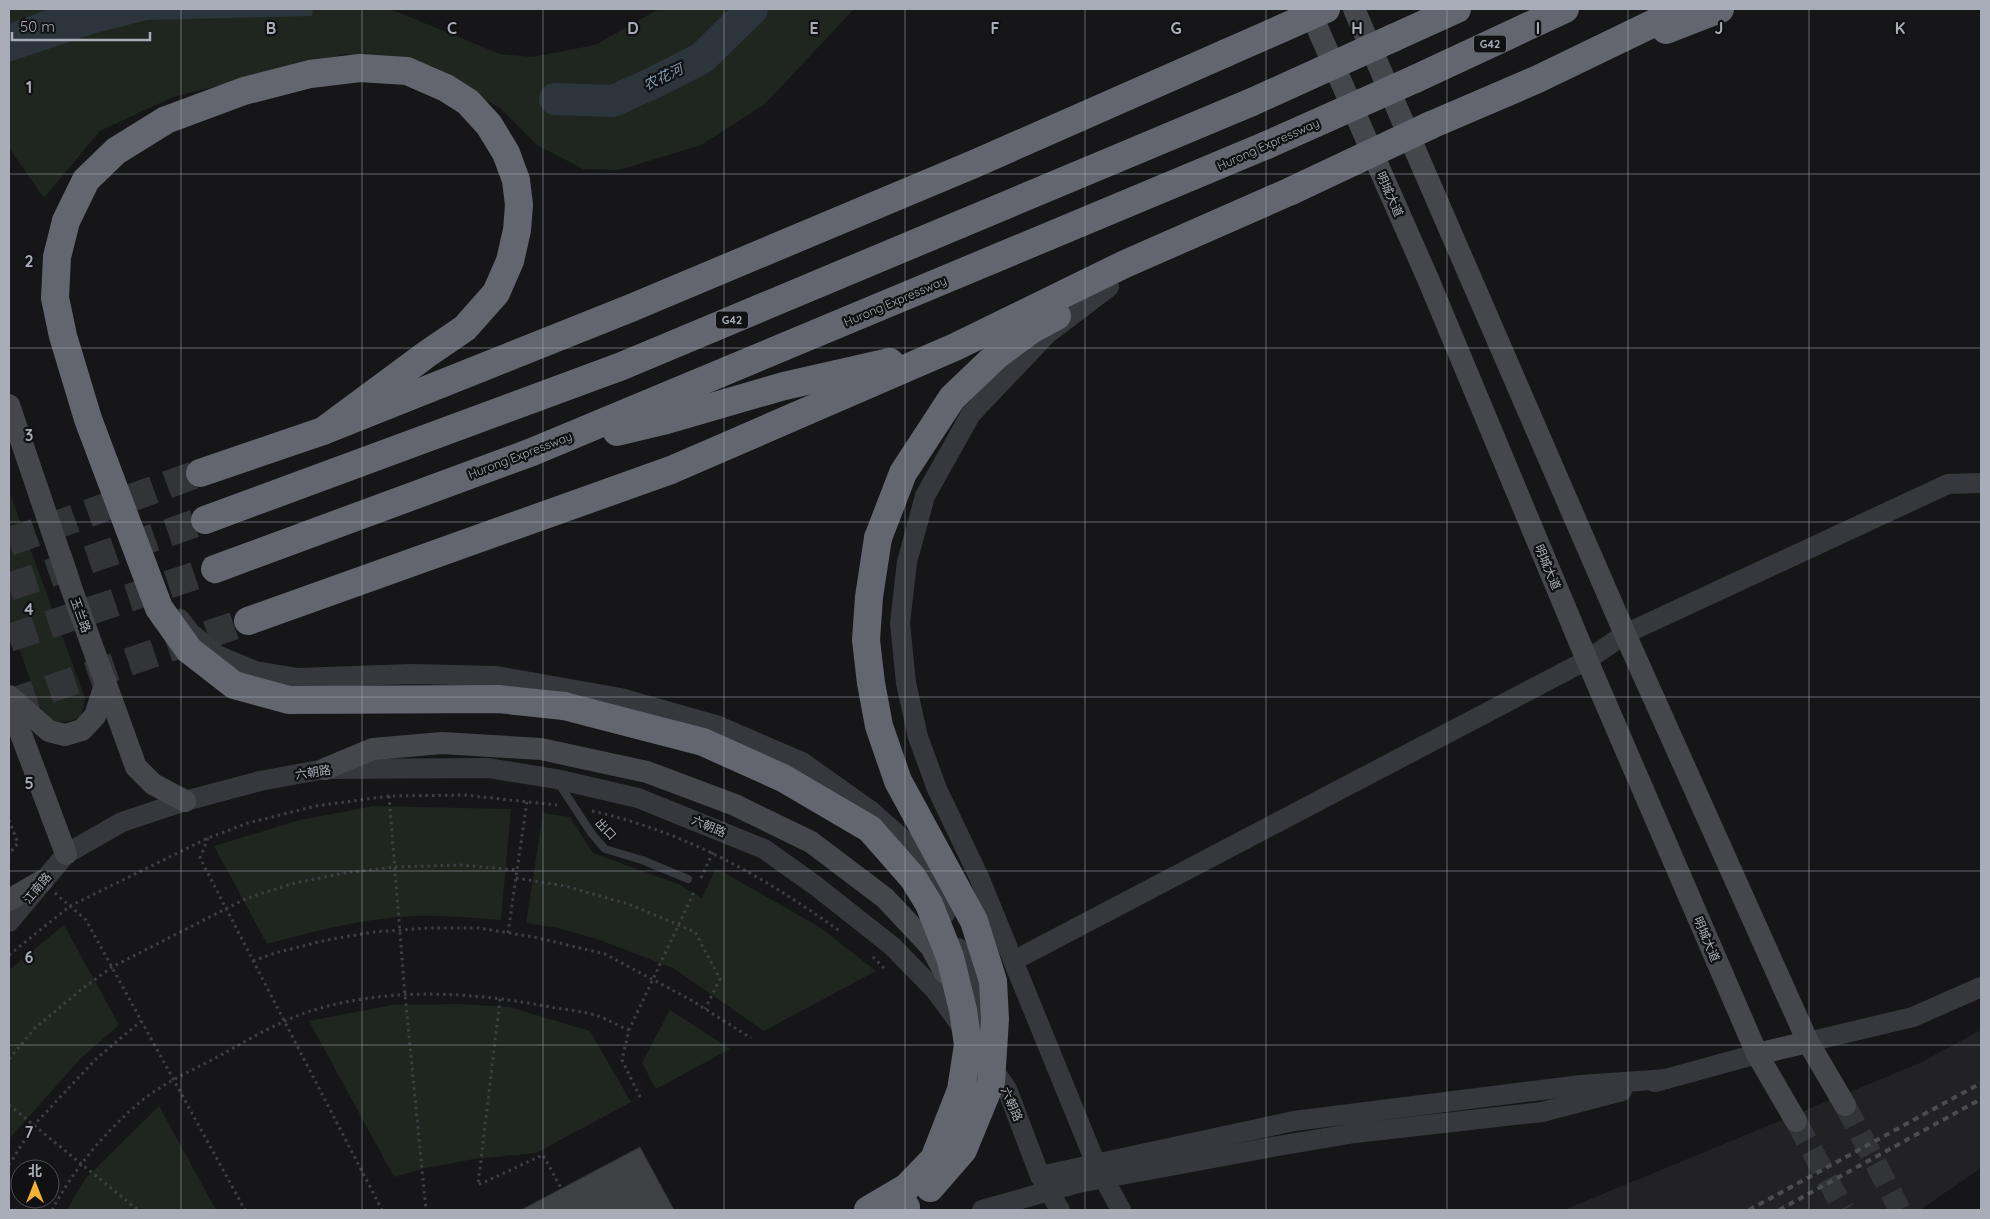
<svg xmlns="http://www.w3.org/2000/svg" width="1990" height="1219" font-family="Quicksand,'Noto Sans SC',sans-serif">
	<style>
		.built { fill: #222225 }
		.green { fill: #1e261f }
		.water { fill: #2c353c }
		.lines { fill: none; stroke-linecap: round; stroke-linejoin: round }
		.river { stroke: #2c353c; stroke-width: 32 }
		.building { fill: #404145; stroke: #303034 }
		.secondary-tunnel { stroke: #333438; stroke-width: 22; stroke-dasharray: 22 11; stroke-linecap: butt }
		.motorway-tunnel { stroke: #333438; stroke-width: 28; stroke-dasharray: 28 14; stroke-linecap: butt }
		.path { stroke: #3d3f44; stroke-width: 3; stroke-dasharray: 2.5 4; stroke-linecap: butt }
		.service { stroke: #37383d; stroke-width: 8 }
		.tertiary { stroke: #37383d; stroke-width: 20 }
		.secondary { stroke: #45474d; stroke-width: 22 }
		.motorway { stroke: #63666e; stroke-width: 28 }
		.rail { stroke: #4a4c52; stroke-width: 4; stroke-dasharray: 6 5; stroke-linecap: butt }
		.tertiary-bridge { stroke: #37383d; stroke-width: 20 }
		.motorway-bridge { stroke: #63666e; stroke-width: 28 }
		.grid { fill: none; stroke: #a8adb8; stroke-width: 1; stroke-opacity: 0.55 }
		.labels { text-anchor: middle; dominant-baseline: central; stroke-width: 4.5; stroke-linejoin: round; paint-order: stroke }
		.shield { fill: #111113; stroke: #7b7e86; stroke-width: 1 }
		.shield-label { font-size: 11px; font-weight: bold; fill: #a8adb8 }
		.street-label { font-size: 12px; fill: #a8adb8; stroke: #111113 }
		.water-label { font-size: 14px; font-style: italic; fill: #7f9bb3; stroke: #111113 }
		.grid-label { font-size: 16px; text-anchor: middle; font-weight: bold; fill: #a8adb8; stroke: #111113; stroke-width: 4.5; stroke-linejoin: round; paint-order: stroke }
	</style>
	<rect width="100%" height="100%" fill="#161618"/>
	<path class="built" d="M 1981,1030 L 1981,1168 L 1920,1210 L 1564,1210 L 1922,1062 Z"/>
	<g class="green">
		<path d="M 9,9 L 390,9 L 500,54 L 532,57 L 595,45 L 659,9 L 854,9 L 765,104 L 701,145 L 619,170 L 583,169 L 537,145 L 500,108 L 432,72 L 346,54 L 173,97 L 100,131 L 44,198 L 9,148 Z"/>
		<path d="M 9,491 L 85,698 C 84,704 83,713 79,717 C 72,722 56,724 48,718 C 46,716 43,711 41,709 L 9,621 Z"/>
		<path d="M 374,806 L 511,809 L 501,920 C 472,918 443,915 414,916 C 364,918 315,931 267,944 L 214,846 L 300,820 Z"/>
		<path d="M 543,813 L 570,817 L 593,853 L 678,884 L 702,898 L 716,868 L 821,928 L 876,971 L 764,1031 L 673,968 L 597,939 L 558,928 L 526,923 Z"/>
		<path d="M 64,925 L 119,1025 L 81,1058 L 9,1139 L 9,970 Z"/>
		<path d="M 459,1004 L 509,1007 L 590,1031 L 631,1102 L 536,1153 L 474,1159 L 426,1168 L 394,1177 L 309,1021 L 392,1005 Z"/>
		<path d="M 670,1010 L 730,1049 L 656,1089 L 642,1063 Z"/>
		<path d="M 159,1106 L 216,1210 L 67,1210 L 85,1179 Z"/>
	</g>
	<path class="water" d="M 49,9 L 313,9 L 312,16 L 147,20 L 96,33 L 9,62 L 9,24 Z"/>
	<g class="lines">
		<path class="river" d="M 555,99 L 613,101 L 655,82 L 702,58 L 752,9"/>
	</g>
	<path class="building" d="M 640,1147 L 674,1210 L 521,1210 Z"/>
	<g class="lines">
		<g class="secondary-tunnel">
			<path d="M 1845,1105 L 1900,1210"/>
			<path d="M 1796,1121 L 1844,1210"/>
		</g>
		<g class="motorway-tunnel">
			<path d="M 9,542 L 200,473"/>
			<path d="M 9,587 L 205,520"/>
			<path d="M 9,638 L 215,569"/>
			<path d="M 9,703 L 248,621"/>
		</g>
		<g class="path">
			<path d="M 389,796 L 405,995 L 426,1210"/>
			<path d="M 592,811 C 686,832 763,876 841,932"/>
			<path d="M 9,820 L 18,843 L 9,854"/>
			<path d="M 208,838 L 200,858 L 382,1210"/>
			<path d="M 516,878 L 565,886 L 628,904 L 695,932 L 720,979 L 705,1009"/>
			<path d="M 701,878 L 713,852"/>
			<path d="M 55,893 L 86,920 L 245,1210"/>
			<path d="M 508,933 L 527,801"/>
			<path d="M 9,955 L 70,906 L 208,838 L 248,823 L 316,806 L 389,796 L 464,795 L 557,805"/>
			<path d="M 873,957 L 885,969"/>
			<path d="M 253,961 L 275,953 L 327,940 L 373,932 L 428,928 L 479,928 L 534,937 L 605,954 L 691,1000 L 751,1038"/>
			<path d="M 500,999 L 478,1185 L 543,1155 L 573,1210"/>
			<path d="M 9,1059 L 34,1029 L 82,989 L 112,967 L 245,899 L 291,884 L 344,873 L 395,867 L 461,865 L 517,870"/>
			<path d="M 640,1097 L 622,1060 L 629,1030 L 695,890"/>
			<path d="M 9,1105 L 138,1210"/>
			<path d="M 9,1165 L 34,1125 L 96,1059 L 141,1021"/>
			<path d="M 52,1210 C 75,1167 110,1125 149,1095 C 170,1080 195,1069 219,1056 C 250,1039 282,1019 317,1009 C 393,987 473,992 550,1007 C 566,1010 583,1011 598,1016 C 609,1020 619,1026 629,1030"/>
		</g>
		<path class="service" d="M 559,784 L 592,834 L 605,849 L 642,860 L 688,879"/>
		<g class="tertiary">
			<path d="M 1109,287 L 1047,334 L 971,414 L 925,496 L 907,562 L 900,623 L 906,683 L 918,737 L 937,789 L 979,877 L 1096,1164 L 1121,1210"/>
			<path d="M 180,619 L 190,632 L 217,655 L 255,671 L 298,678 L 412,674 L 496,676 L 621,698 L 716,725 L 802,762 L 871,811 L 915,850 L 930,875 L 945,914"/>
			<path d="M 9,922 L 66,854 L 122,822 L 185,801 L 260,781 L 325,769 L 488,768 L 556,779 L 638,798 L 764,849 L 816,886 L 892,946 L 935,990 L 965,1031"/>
			<path d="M 958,948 L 990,1031"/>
			<path d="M 1013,961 L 1587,660 L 1625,634 L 1948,484 L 1981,483"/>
			<path d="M 1808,1042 L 1913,1017 L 1981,987"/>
			<path d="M 988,1062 L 1007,1089 L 1040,1176 L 1060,1210"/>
			<path d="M 1655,1082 L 1757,1054"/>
			<path d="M 1542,1112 L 1622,1091"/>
			<path d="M 1040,1176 L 1294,1121 L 1581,1085 L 1667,1079"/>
		</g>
		<g class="secondary">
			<path d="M 1309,9 L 1428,279 L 1587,660 L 1757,1054 L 1796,1121"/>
			<path d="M 1354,9 L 1625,634 L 1808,1042 L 1845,1105"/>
			<path d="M 9,405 L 73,593 L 136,767 L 153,784 L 185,801"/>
			<path d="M 9,696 L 49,731 L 65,735 L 82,730 L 95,716 L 106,682"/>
			<path d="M 9,702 L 66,854"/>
			<path d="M 325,769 L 373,749 L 442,743 L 541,749 L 647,772 L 735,805 L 811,842 L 885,898 L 931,947 L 945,973"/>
			<path d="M 9,900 L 42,881"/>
			<path d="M 1757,1054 L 1808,1042"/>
		</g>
		<g class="motorway">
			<path d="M 1666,30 L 1720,9"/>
			<path d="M 1393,38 L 1457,9"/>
			<path d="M 1415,79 L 1565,9"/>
			<path d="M 1431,125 L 1538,79 L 1683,9"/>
			<path d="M 323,431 L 427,354 L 465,328 L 496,293 L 510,261 L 517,230 L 519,205 L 516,180 L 506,153 L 489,125 L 468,102 L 446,88 L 407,71 L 360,68 L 310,74 L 244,91 L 166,120 L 116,151 L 86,180 L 66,221 L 57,257 L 55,298 L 63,336 L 88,419 L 159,608 L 189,650 L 234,685 L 289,700 L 498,699 L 564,706"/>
			<path d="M 617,432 L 663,421 L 784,386 L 890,362"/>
			<path d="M 200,473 L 323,431 L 631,308 L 974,164 L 1226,53"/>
			<path d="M 205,520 L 622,366 L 1252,102"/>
			<path d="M 878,538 L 903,473 L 952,398 L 996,356 L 1031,330 L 1057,316"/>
			<path d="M 215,569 L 532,452 L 1267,145"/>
			<path d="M 248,621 L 671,470 L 955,347 L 1125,264 L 1291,191"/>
			<path d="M 896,1210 L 906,1207"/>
		</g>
		<g class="rail">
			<path d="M 1749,1210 L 1981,1083"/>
			<path d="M 1779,1210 L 1981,1099"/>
		</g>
		<path class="tertiary-bridge" d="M 982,1210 L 1078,1183 L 1272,1147 L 1355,1133 L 1542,1112"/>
		<g class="motorway-bridge">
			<path d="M 1226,53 L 1326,9"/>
			<path d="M 1252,102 L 1393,38"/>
			<path d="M 1267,145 L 1415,79"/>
			<path d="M 1291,191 L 1431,125"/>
			<path d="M 878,538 L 869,597 L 866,640 L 871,683 L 879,726 L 898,781 L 974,921 L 993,981 L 995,1019 L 991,1082 L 963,1150 L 930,1188"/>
			<path d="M 564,706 L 703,742 L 783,778 L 870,829 L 913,878 L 929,904 L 950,957 L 963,1010 L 968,1045 L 961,1090 L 934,1159 L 907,1187 L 868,1210"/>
		</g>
	</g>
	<path class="grid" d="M 181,9 L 181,1210M 362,9 L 362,1210M 543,9 L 543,1210M 724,9 L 724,1210M 905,9 L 905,1210M 1085,9 L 1085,1210M 1266,9 L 1266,1210M 1447,9 L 1447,1210M 1628,9 L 1628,1210M 1809,9 L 1809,1210M 9,174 L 1981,174M 9,348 L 1981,348M 9,522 L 1981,522M 9,697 L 1981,697M 9,871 L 1981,871M 9,1045 L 1981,1045"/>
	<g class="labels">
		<g class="shield">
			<rect x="1474" y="35.5" width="32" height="17" rx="4"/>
			<rect x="716" y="311.5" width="32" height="17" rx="4"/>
		</g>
		<g class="shield-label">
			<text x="1490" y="44">G42</text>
			<text x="732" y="320">G42</text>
		</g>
		<g class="street-label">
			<text transform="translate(1268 144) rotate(-24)">Hurong Expressway</text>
			<text transform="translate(1390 194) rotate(66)">明城大道</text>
			<text transform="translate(895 301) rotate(-23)">Hurong Expressway</text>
			<text transform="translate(520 455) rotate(-21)">Hurong Expressway</text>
			<text transform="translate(1548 567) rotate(67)">明城大道</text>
			<text transform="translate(81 615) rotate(70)">玉兰路</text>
			<text transform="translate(313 772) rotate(-8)">六朝路</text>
			<text transform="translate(709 826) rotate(23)">六朝路</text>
			<text transform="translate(606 829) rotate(47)">出口</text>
			<text transform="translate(37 888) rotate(-50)">江南路</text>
			<text transform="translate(1707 939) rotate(67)">明城大道</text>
			<text transform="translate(1012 1104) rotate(67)">六朝路</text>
		</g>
		<g class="water-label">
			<text transform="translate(663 77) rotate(-26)">农花河</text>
		</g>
	</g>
	<g class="grid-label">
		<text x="271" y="34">B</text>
		<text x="452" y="34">C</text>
		<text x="633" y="34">D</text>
		<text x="814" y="34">E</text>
		<text x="995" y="34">F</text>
		<text x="1176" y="34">G</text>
		<text x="1357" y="34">H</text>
		<text x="1538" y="34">I</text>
		<text x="1719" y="34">J</text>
		<text x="1900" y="34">K</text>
		<text x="29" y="93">1</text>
		<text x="29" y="267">2</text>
		<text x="29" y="441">3</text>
		<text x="29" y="615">4</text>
		<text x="29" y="789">5</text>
		<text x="29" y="963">6</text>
		<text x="29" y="1138">7</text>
	</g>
	<rect width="1990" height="1219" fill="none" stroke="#a8adb8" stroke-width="20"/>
	<g transform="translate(35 1184)"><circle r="24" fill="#111113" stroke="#4d4f55"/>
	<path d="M0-4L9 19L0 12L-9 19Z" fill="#f2b134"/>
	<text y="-8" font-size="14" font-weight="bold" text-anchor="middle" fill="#a8adb8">北</text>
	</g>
	<path d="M12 32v8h138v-8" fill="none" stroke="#a8adb8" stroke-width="2.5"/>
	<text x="20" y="32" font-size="15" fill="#a8adb8" stroke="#111113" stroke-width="4" paint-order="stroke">50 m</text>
</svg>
